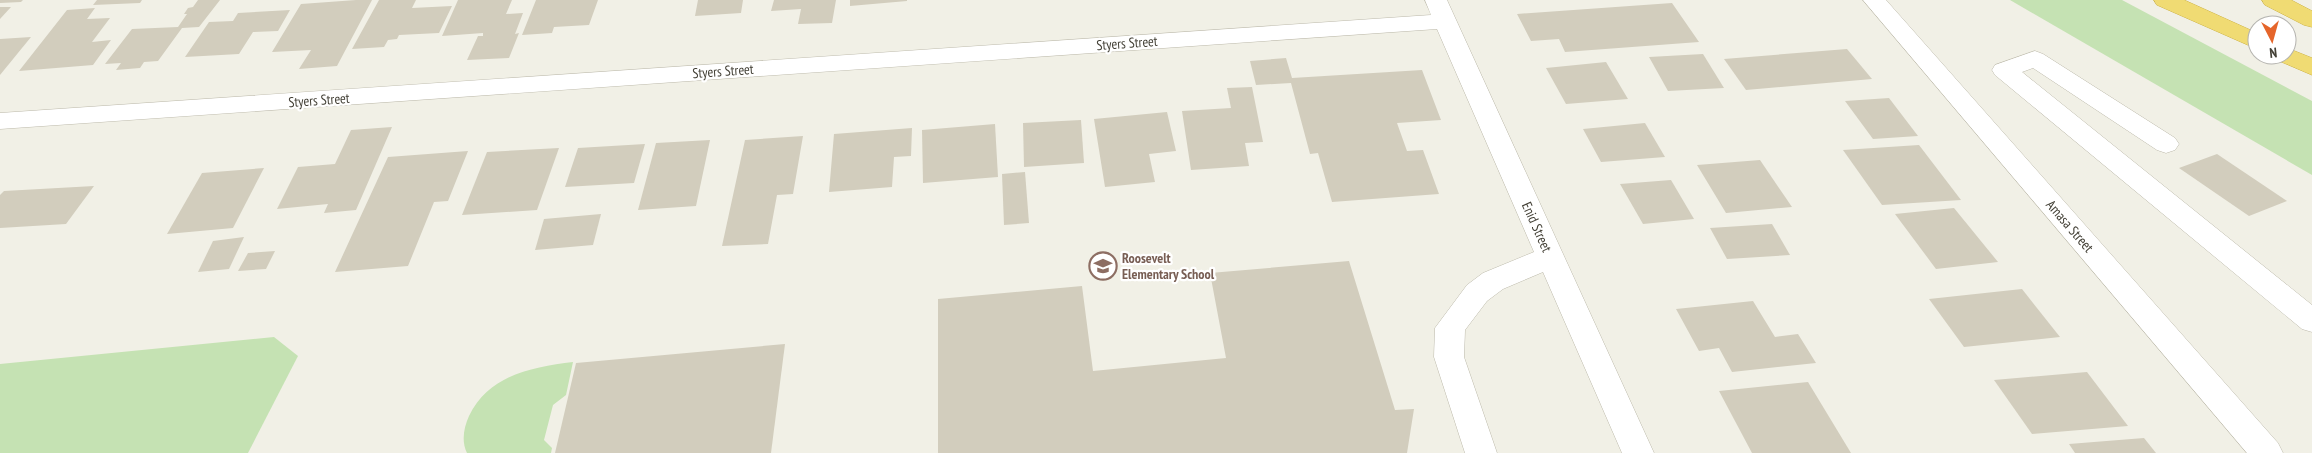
<svg xmlns="http://www.w3.org/2000/svg" width="2312" height="453" font-family="'PT Sans Narrow',sans-serif">
	<style>
		.green { fill: #c5e2b3 }
		.building { fill: #d2cdbd }
		.lines { fill: none; stroke-linecap: round; stroke-linejoin: round }
		.minor-casing { stroke: #bcb9aa; stroke-width: 1 }
		.highway-casing { stroke: #cdb244; stroke-width: 1 }
		.minor { fill: #fff; fill-rule: evenodd }
		.highway { fill: #f0db73; fill-rule: evenodd }
		.labels { text-anchor: middle; dominant-baseline: central; stroke-width: 4.5; stroke-linejoin: round; paint-order: stroke }
		.street-label { font-size: 14px; fill: #434036; stroke: #fff }
		.education-label { font-size: 14px; font-weight: bold; fill: #785e54; stroke: #fff; text-anchor: start }
	</style>
	<rect width="100%" height="100%" fill="#f1f0e6"/>
	<g class="green">
		<path d="M 2010,0 L 2122,0 L 2312,101 L 2312,175 Z"/>
		<path d="M 274,337 L 298,356 L 248,453 L 0,453 L 0,364 Z"/>
		<path d="M 573,362 L 566,395 L 553,405 L 544,440 L 552,448 L 551,453 L 467,453 C 461,441 464,427 469,416 C 489,375 532,367 573,362 Z"/>
	</g>
	<g class="building">
		<path d="M 0,0 L 23,0 L 21,2 L 0,3 Z"/>
		<path d="M 97,0 L 142,0 L 140,3 L 93,5 Z"/>
		<path d="M 198,0 L 220,0 L 199,27 L 182,28 L 158,61 L 144,62 L 140,68 L 116,70 L 121,63 L 105,64 L 132,29 L 178,27 L 187,14 L 184,14 L 188,8 L 193,7 Z"/>
		<path d="M 356,0 L 372,0 L 337,66 L 299,69 L 311,50 L 272,52 L 301,4 Z"/>
		<path d="M 379,0 L 416,0 L 412,8 L 452,6 L 439,33 L 399,35 L 397,39 L 388,40 L 384,47 L 352,49 Z"/>
		<path d="M 458,0 L 512,0 L 506,14 L 523,13 L 515,34 L 519,33 L 509,58 L 467,60 L 478,36 L 483,36 L 483,33 L 442,36 Z"/>
		<path d="M 536,0 L 598,0 L 589,25 L 554,27 L 552,33 L 522,35 Z"/>
		<path d="M 698,0 L 743,0 L 741,13 L 695,16 Z"/>
		<path d="M 774,0 L 836,0 L 832,23 L 798,24 L 801,9 L 771,11 Z"/>
		<path d="M 850,0 L 907,0 L 907,1 L 850,6 Z"/>
		<path d="M 1672,3 L 1699,42 L 1565,52 L 1559,39 L 1531,41 L 1517,14 Z"/>
		<path d="M 0,7 L 11,7 L 0,19 Z"/>
		<path d="M 95,8 L 87,19 L 110,18 L 92,42 L 111,40 L 93,65 L 19,71 L 67,10 Z"/>
		<path d="M 290,10 L 278,31 L 253,32 L 239,54 L 185,57 L 209,22 L 233,21 L 238,13 Z"/>
		<path d="M 31,37 L 0,75 L 0,39 Z"/>
		<path d="M 1847,49 L 1872,79 L 1746,90 L 1724,59 Z"/>
		<path d="M 1703,54 L 1724,88 L 1668,91 L 1649,57 Z"/>
		<path d="M 1286,58 L 1292,78 L 1422,70 L 1441,120 L 1397,123 L 1407,151 L 1423,150 L 1439,194 L 1332,202 L 1318,153 L 1310,154 L 1291,83 L 1256,85 L 1250,61 Z"/>
		<path d="M 1606,62 L 1628,99 L 1566,104 L 1546,68 Z"/>
		<path d="M 1252,87 L 1263,142 L 1245,143 L 1249,166 L 1191,170 L 1182,111 L 1231,108 L 1227,88 Z"/>
		<path d="M 1889,98 L 1918,136 L 1873,139 L 1845,101 Z"/>
		<path d="M 1167,112 L 1176,151 L 1149,154 L 1155,182 L 1105,187 L 1094,119 Z"/>
		<path d="M 1081,120 L 1084,163 L 1024,167 L 1023,123 Z"/>
		<path d="M 1645,123 L 1665,157 L 1601,162 L 1583,129 Z"/>
		<path d="M 995,124 L 998,177 L 923,183 L 922,130 Z"/>
		<path d="M 392,127 L 356,210 L 324,213 L 328,204 L 277,209 L 298,167 L 335,164 L 351,130 Z"/>
		<path d="M 912,128 L 911,156 L 894,157 L 892,187 L 829,192 L 834,134 Z"/>
		<path d="M 803,136 L 793,194 L 777,195 L 768,244 L 722,246 L 745,140 Z"/>
		<path d="M 710,140 L 696,206 L 638,210 L 656,143 Z"/>
		<path d="M 645,144 L 634,183 L 565,187 L 578,148 Z"/>
		<path d="M 1919,145 L 1961,200 L 1882,205 L 1843,150 Z"/>
		<path d="M 559,148 L 537,210 L 462,215 L 487,152 Z"/>
		<path d="M 468,151 L 448,201 L 434,202 L 408,266 L 335,272 L 388,157 Z"/>
		<path d="M 2217,154 L 2287,201 L 2249,216 L 2179,168 Z"/>
		<path d="M 1760,160 L 1792,207 L 1726,213 L 1697,165 Z"/>
		<path d="M 264,168 L 233,228 L 167,234 L 202,173 Z"/>
		<path d="M 1025,172 L 1029,223 L 1004,225 L 1002,174 Z"/>
		<path d="M 1671,180 L 1694,219 L 1643,224 L 1620,184 Z"/>
		<path d="M 94,186 L 66,224 L 0,228 L 0,195 L 4,191 Z"/>
		<path d="M 1954,208 L 1998,262 L 1936,269 L 1895,214 Z"/>
		<path d="M 601,214 L 593,245 L 535,250 L 544,219 Z"/>
		<path d="M 1772,224 L 1790,255 L 1727,259 L 1710,228 Z"/>
		<path d="M 244,237 L 229,269 L 198,272 L 213,241 Z"/>
		<path d="M 275,251 L 266,269 L 238,271 L 248,253 Z"/>
		<path d="M 1349,261 L 1395,410 L 1414,409 L 1407,453 L 938,453 L 938,299 L 1082,286 L 1093,371 L 1226,358 L 1210,273 Z"/>
		<path d="M 2022,289 L 2060,337 L 1964,347 L 1929,299 Z"/>
		<path d="M 1753,301 L 1775,337 L 1798,334 L 1816,363 L 1732,372 L 1719,348 L 1699,351 L 1676,309 Z"/>
		<path d="M 785,344 L 771,453 L 555,453 L 576,363 Z"/>
		<path d="M 2087,372 L 2128,426 L 2032,434 L 1994,380 Z"/>
		<path d="M 1808,382 L 1851,453 L 1752,453 L 1719,391 Z"/>
		<path d="M 2144,438 L 2156,453 L 2075,453 L 2069,444 Z"/>
	</g>
	<g class="lines">
		<g class="minor-casing">
			<g id="minor">
				<path d="M 1425,0 L 1447,0 L 1654,453 L 1622,453 L 1543,272 L 1503,289 L 1487,301 L 1465,330 L 1464,357 L 1497,453 L 1465,453 L 1434,357 L 1435,328 L 1467,285 L 1483,273 L 1534,252 L 1437,29 L 0,129 L 0,113 L 1431,15 Z"/>
				<path d="M 1863,0 L 1886,0 L 2278,443 L 2283,453 L 2247,453 Z"/>
				<path d="M 2035,51 L 2043,54 L 2175,138 L 2179,144 L 2175,150 L 2166,153 L 2157,150 L 2033,68 L 2022,72 L 2312,305 L 2312,332 L 2302,329 L 1995,75 L 1992,70 L 1995,65 Z"/>
			</g>
		</g>
		<g class="highway-casing">
			<g id="highway">
				<path d="M 2154,0 L 2184,0 L 2257,33 L 2257,49 L 2157,5 Z"/>
				<path d="M 2262,0 L 2291,0 L 2312,11 L 2312,27 L 2304,25 L 2265,5 Z"/>
				<path d="M 2287,48 L 2312,58 L 2312,75 L 2277,60 L 2273,55 L 2287,55 Z"/>
			</g>
		</g>
		<use href="#minor" class="minor"/>
		<use href="#highway" class="highway"/>
	</g>
	<defs>
		<g id="school-ring" transform="scale(1.4375)"><circle r="9.5" fill="#fff" stroke="#8d6e63" stroke-width="1.5"/><path d="M0-5L7-2L0 1L-7-2ZM-4 1L0 2.5L4 1V4Q0 6-4 4Z" fill="#8d6e63"/></g>
	</defs>
	<g fill-rule="evenodd">
		<use href="#school-ring" x="1103" y="266"/>
	</g>
	<g class="labels">
		<g class="street-label">
			<text transform="translate(1127 43) rotate(-4)">Styers Street</text>
			<text transform="translate(723 71) rotate(-4)">Styers Street</text>
			<text transform="translate(319 100) rotate(-4)">Styers Street</text>
			<text transform="translate(2070 226) rotate(49)">Amasa Street</text>
			<text transform="translate(1537 227) rotate(66)">Enid Street</text>
		</g>
		<g class="education-label">
			<text x="1122" y="258">Roosevelt<tspan x="1122" dy="16">Elementary School</tspan></text>
		</g>
	</g>
	<g transform="translate(2272 40) rotate(174)"><circle r="24" fill="#ffffff" stroke="#b4b3af"/>
	<path d="M0-4L9 19L0 12L-9 19Z" fill="#e5652a"/>
	<text y="-8" font-size="14" font-weight="bold" text-anchor="middle" fill="#434036">N</text>
	</g>
</svg>
